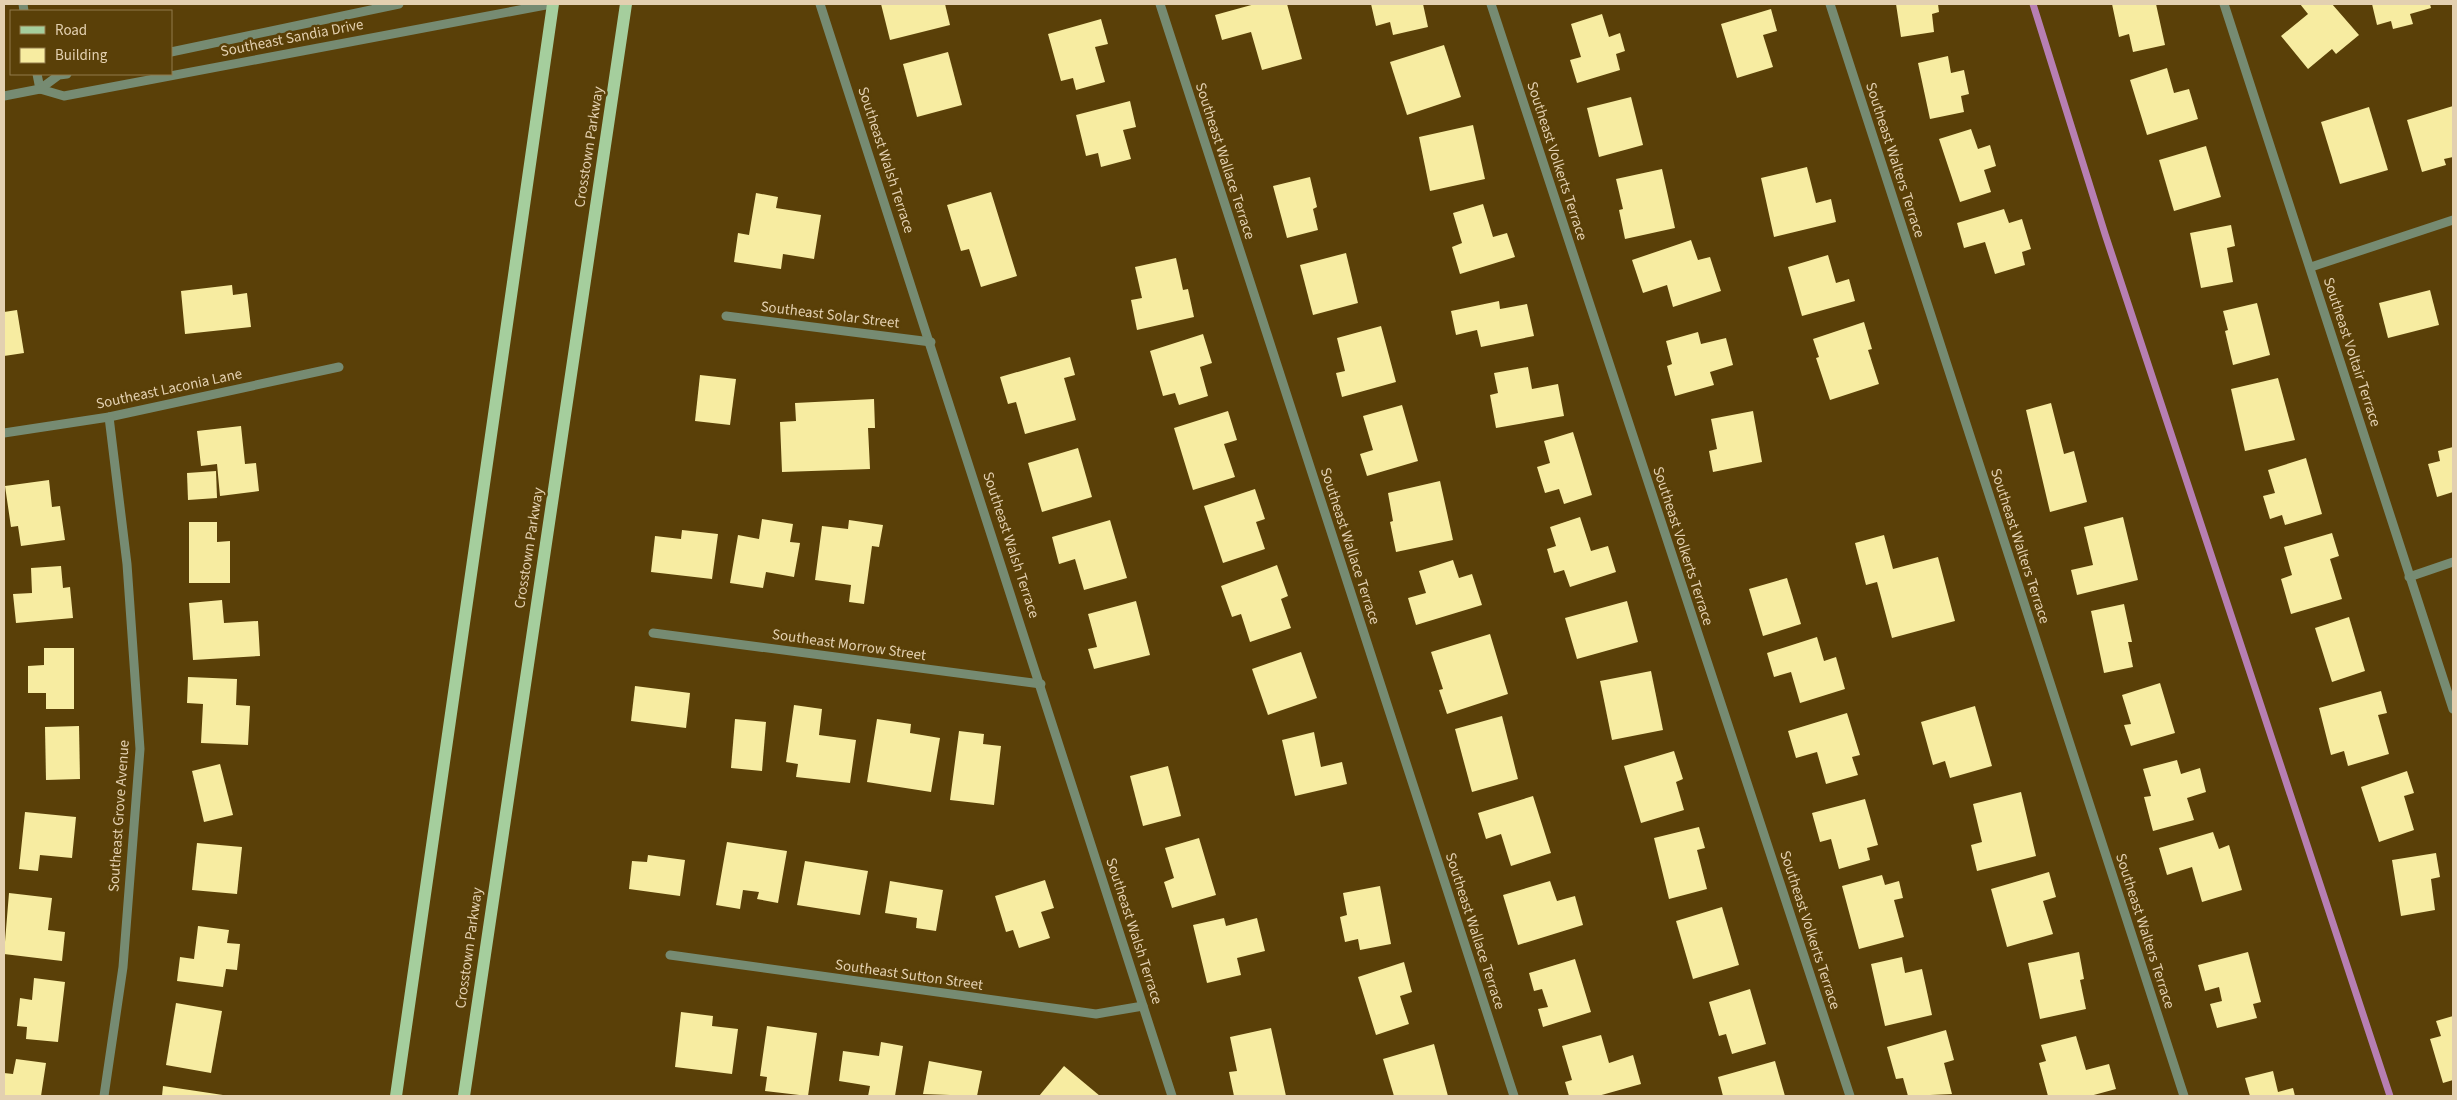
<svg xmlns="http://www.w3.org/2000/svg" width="2457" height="1100" font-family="'Source Sans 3',sans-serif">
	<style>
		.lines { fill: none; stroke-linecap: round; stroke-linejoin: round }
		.stream { stroke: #b77fb3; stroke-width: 7 }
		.building { fill: #f7eca1 }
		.minor { stroke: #768b72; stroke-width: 9 }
		.major { stroke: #a5ce9d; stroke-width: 12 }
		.labels { text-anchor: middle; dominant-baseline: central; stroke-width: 5; stroke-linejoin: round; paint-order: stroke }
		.street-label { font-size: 15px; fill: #e3d0b0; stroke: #5a4008 }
	</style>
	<rect width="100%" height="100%" fill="#5a4008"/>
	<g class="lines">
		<path class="stream" d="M 2033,4 L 2105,234 L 2390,1096"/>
	</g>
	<g class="building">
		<path d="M 881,4 L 945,4 L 950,25 L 890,40 Z"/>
		<path d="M 1255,4 L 1287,4 L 1302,59 L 1262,70 L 1251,32 L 1222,40 L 1215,15 Z"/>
		<path d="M 1371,4 L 1423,4 L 1428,27 L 1393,35 L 1390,22 L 1376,26 Z"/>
		<path d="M 1896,4 L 1938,4 L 1939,12 L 1932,14 L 1934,32 L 1901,37 Z"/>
		<path d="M 2112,4 L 2156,4 L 2165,45 L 2133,52 L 2129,34 L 2119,37 Z"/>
		<path d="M 2300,4 L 2332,4 L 2359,35 L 2336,54 L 2332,49 L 2308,69 L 2281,36 L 2308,14 Z"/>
		<path d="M 2372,4 L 2430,4 L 2431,8 L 2410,14 L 2413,24 L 2393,29 L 2391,21 L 2377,25 Z"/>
		<path d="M 1771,9 L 1777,31 L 1763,35 L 1773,67 L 1737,78 L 1721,24 Z"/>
		<path d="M 1602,14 L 1609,37 L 1620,33 L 1625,51 L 1616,54 L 1620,70 L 1577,83 L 1570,60 L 1581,57 L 1571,24 Z"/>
		<path d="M 1101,19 L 1108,44 L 1095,47 L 1105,82 L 1076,90 L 1073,78 L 1061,81 L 1048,34 Z"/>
		<path d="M 1444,45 L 1461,97 L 1407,115 L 1390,62 Z"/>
		<path d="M 948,52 L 962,105 L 917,117 L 903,64 Z"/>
		<path d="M 1948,56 L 1951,73 L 1964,70 L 1969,94 L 1961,96 L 1964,112 L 1930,119 L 1918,63 Z"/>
		<path d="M 2167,68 L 2174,93 L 2189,89 L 2198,119 L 2147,135 L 2130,80 Z"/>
		<path d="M 1631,97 L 1643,145 L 1599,157 L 1587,108 Z"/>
		<path d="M 1130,101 L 1136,127 L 1123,130 L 1131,159 L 1101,167 L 1098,153 L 1086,156 L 1076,115 Z"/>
		<path d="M 2453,106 L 2453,157 L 2444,159 L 2446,165 L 2422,172 L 2407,120 Z"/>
		<path d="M 2369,107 L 2388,170 L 2340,184 L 2321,122 Z"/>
		<path d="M 1473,125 L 1485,179 L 1430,191 L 1419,137 Z"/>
		<path d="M 1971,129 L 1978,149 L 1990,145 L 1996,166 L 1984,170 L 1991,192 L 1960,202 L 1939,139 Z"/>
		<path d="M 2206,146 L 2221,197 L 2174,211 L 2159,160 Z"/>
		<path d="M 1807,167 L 1816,203 L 1831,199 L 1836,222 L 1774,237 L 1761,178 Z"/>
		<path d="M 1662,169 L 1675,228 L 1625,239 L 1619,210 L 1623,209 L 1616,179 Z"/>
		<path d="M 1310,177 L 1317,207 L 1313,209 L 1318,230 L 1287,238 L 1273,186 Z"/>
		<path d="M 991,192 L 1017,276 L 981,287 L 969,249 L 961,251 L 947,205 Z"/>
		<path d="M 756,193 L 778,197 L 776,208 L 821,215 L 814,259 L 783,254 L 781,269 L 734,262 L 738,233 L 749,235 Z"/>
		<path d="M 1483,204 L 1493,237 L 1507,233 L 1515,257 L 1460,274 L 1452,247 L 1462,243 L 1453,213 Z"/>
		<path d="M 2004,209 L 2009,223 L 2022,219 L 2031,249 L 2022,252 L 2025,265 L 1995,274 L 1985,242 L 1964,248 L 1957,223 Z"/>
		<path d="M 2231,225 L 2235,246 L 2227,248 L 2233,282 L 2201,288 L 2190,233 Z"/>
		<path d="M 1691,240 L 1698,260 L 1710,257 L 1721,291 L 1673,307 L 1667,285 L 1643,293 L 1632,260 Z"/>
		<path d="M 1346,253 L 1358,303 L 1313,315 L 1300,265 Z"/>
		<path d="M 1828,255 L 1836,283 L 1849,279 L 1855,301 L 1802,316 L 1788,267 Z"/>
		<path d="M 1176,258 L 1183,290 L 1188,289 L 1194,317 L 1137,330 L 1131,300 L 1142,298 L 1135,267 Z"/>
		<path d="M 232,285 L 233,295 L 247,293 L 251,327 L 185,334 L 181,291 Z"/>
		<path d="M 2430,290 L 2439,325 L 2388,338 L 2379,303 Z"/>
		<path d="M 1499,301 L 1500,309 L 1527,304 L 1534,336 L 1481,347 L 1477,330 L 1456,335 L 1451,311 Z"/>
		<path d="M 2257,303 L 2270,355 L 2233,365 L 2225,331 L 2228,330 L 2223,311 Z"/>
		<path d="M 17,310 L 24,353 L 4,356 L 4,312 Z"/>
		<path d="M 1864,322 L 1872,349 L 1868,350 L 1879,384 L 1830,400 L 1816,358 L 1819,357 L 1813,339 Z"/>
		<path d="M 1381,326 L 1396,382 L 1342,397 L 1336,373 L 1345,371 L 1337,338 Z"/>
		<path d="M 1698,332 L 1701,344 L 1726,338 L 1733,365 L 1710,372 L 1714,385 L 1675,396 L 1667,366 L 1672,364 L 1666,341 Z"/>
		<path d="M 1203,334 L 1212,363 L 1200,367 L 1208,396 L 1179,405 L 1175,393 L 1163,396 L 1150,351 Z"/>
		<path d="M 1070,357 L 1075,375 L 1064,378 L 1076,420 L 1025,434 L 1016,402 L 1008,404 L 1000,377 Z"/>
		<path d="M 1528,367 L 1532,389 L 1558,384 L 1564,416 L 1496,428 L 1490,395 L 1498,393 L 1494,373 Z"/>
		<path d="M 700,375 L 736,379 L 730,425 L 695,421 Z"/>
		<path d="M 2278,378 L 2295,440 L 2245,451 L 2231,389 Z"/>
		<path d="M 874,399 L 875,428 L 868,428 L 870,469 L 782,472 L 780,422 L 796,421 L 795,403 Z"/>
		<path d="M 2051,403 L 2064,454 L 2074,451 L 2087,502 L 2050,512 L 2026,410 Z"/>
		<path d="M 1402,405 L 1418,461 L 1367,476 L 1360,454 L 1373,450 L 1363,416 Z"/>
		<path d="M 1228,411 L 1237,440 L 1224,444 L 1235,477 L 1193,490 L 1174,428 Z"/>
		<path d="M 1753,411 L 1762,462 L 1713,472 L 1709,451 L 1717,449 L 1711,419 Z"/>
		<path d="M 241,426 L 245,464 L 256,463 L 259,491 L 220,496 L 217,464 L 201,466 L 197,431 Z"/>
		<path d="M 1573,432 L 1592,495 L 1564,504 L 1559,489 L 1545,493 L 1537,467 L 1550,463 L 1544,441 Z"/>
		<path d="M 2453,447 L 2453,492 L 2437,497 L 2428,464 L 2440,461 L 2438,451 Z"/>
		<path d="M 1078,448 L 1092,497 L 1042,512 L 1028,463 Z"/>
		<path d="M 2306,458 L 2322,514 L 2285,525 L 2282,515 L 2270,519 L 2263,496 L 2275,493 L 2268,470 Z"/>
		<path d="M 216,471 L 217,498 L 188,500 L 187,473 Z"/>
		<path d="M 49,480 L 52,507 L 60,506 L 65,540 L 21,546 L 18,526 L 11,527 L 5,486 Z"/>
		<path d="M 1440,481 L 1453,540 L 1396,552 L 1390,522 L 1393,521 L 1388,493 Z"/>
		<path d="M 1255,489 L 1265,519 L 1256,522 L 1265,549 L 1223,563 L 1204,506 Z"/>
		<path d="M 1580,517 L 1591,551 L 1608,546 L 1616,572 L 1570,587 L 1564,570 L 1554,573 L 1547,549 L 1556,546 L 1550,527 Z"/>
		<path d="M 2123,517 L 2138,580 L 2077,595 L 2071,570 L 2093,565 L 2084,527 Z"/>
		<path d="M 762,519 L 793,524 L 790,542 L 800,543 L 794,577 L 766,572 L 763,588 L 730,583 L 738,535 L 759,539 Z"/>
		<path d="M 849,520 L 883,525 L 879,547 L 872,546 L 864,604 L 849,602 L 851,585 L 815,580 L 822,526 L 848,529 Z"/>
		<path d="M 1110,520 L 1127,578 L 1084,590 L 1075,559 L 1059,564 L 1052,537 Z"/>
		<path d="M 189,522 L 217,522 L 217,542 L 230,541 L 230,583 L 189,583 Z"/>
		<path d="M 682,530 L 718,534 L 712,579 L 651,572 L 655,536 L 681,539 Z"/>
		<path d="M 2332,533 L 2339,556 L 2330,559 L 2342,599 L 2291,614 L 2281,579 L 2292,575 L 2284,547 Z"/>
		<path d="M 1884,535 L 1893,569 L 1938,557 L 1955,621 L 1892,638 L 1877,582 L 1866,585 L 1855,543 Z"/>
		<path d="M 1453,560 L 1459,578 L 1472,574 L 1482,605 L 1416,625 L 1408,598 L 1426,593 L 1419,571 Z"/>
		<path d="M 1277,565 L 1288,596 L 1281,599 L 1291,628 L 1250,642 L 1241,614 L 1232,617 L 1221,586 Z"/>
		<path d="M 61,566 L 63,588 L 70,587 L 73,618 L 16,623 L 13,594 L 32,593 L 31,568 Z"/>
		<path d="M 1787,578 L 1801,624 L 1763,636 L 1749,589 Z"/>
		<path d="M 222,600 L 224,623 L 258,621 L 260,656 L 193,660 L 189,603 Z"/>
		<path d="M 1136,601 L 1150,655 L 1094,669 L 1088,649 L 1097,647 L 1088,614 Z"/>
		<path d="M 1627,601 L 1638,642 L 1577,659 L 1565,618 Z"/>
		<path d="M 2124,604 L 2132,642 L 2128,642 L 2133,667 L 2104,673 L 2091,611 Z"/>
		<path d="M 2349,617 L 2365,671 L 2332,682 L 2315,628 Z"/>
		<path d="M 1490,634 L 1508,694 L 1447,714 L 1439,690 L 1443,689 L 1431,652 Z"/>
		<path d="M 1817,637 L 1824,661 L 1836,657 L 1845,689 L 1800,703 L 1791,672 L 1774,677 L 1767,653 Z"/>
		<path d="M 44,648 L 74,648 L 74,709 L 46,709 L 46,693 L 28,693 L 28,666 L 44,665 Z"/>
		<path d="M 1301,652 L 1317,698 L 1268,715 L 1252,669 Z"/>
		<path d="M 1651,671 L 1663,730 L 1612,740 L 1600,681 Z"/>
		<path d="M 188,677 L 237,679 L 236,705 L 250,706 L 248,745 L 201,743 L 203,704 L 187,703 Z"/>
		<path d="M 2160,683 L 2175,733 L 2131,746 L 2124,725 L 2131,724 L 2122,695 Z"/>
		<path d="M 635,686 L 690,693 L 686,728 L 631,721 Z"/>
		<path d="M 2381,691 L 2387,713 L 2378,715 L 2389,754 L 2348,766 L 2344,751 L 2331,755 L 2319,708 Z"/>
		<path d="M 794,705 L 822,709 L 819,735 L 856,740 L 850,783 L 796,777 L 798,764 L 786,762 Z"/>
		<path d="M 1975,706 L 1992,766 L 1950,778 L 1945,761 L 1933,765 L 1921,722 Z"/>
		<path d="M 1847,713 L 1860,755 L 1852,757 L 1858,775 L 1826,784 L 1817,752 L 1796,758 L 1788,731 Z"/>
		<path d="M 1502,716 L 1518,779 L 1472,792 L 1455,729 Z"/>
		<path d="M 735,719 L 766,722 L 762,771 L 731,768 Z"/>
		<path d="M 877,719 L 911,724 L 910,733 L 940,738 L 931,792 L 867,782 Z"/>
		<path d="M 79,726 L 80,779 L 46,780 L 45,727 Z"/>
		<path d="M 959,731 L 984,734 L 983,744 L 1001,746 L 994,805 L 950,800 Z"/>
		<path d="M 1314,732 L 1321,767 L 1342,762 L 1347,784 L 1295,796 L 1282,740 Z"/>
		<path d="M 1674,751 L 1683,779 L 1676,782 L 1684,810 L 1641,823 L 1624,766 Z"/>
		<path d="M 2177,760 L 2181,774 L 2200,768 L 2206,792 L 2187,798 L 2194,820 L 2153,831 L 2144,797 L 2151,796 L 2143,769 Z"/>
		<path d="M 220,764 L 233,815 L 204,822 L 192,771 Z"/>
		<path d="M 1168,766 L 1181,816 L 1143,826 L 1130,776 Z"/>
		<path d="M 2407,771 L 2414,793 L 2404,796 L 2414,830 L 2379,842 L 2361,787 Z"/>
		<path d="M 2021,792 L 2036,856 L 1977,871 L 1971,845 L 1982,842 L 1973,804 Z"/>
		<path d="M 1533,796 L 1551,853 L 1511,866 L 1501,834 L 1486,839 L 1478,813 Z"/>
		<path d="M 1865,799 L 1878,845 L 1867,848 L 1870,860 L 1839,869 L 1831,839 L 1820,842 L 1812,813 Z"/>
		<path d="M 25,812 L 76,817 L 72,858 L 40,855 L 38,871 L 19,869 Z"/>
		<path d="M 1699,827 L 1705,848 L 1697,850 L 1707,889 L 1669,899 L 1654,838 Z"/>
		<path d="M 2213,832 L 2219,849 L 2229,845 L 2242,890 L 2202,902 L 2192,867 L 2167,875 L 2159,848 Z"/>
		<path d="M 1199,838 L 1216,895 L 1172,908 L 1164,882 L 1174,878 L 1165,848 Z"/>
		<path d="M 727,842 L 787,851 L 778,903 L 757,899 L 759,892 L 743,890 L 740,909 L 716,905 Z"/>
		<path d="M 197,843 L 242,847 L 237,894 L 192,890 Z"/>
		<path d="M 2436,853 L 2440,877 L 2431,879 L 2435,910 L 2401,916 L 2392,860 Z"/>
		<path d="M 648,855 L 685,860 L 680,896 L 629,889 L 632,861 L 647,862 Z"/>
		<path d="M 805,861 L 868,871 L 860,915 L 797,905 Z"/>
		<path d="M 2049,872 L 2056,897 L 2043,901 L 2053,934 L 2007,947 L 1991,889 Z"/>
		<path d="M 1882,875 L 1885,885 L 1899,881 L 1903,898 L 1894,900 L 1904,937 L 1859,949 L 1842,886 Z"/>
		<path d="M 1045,880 L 1054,908 L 1041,912 L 1050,938 L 1019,948 L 1013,930 L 1006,932 L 995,896 Z"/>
		<path d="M 890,881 L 943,890 L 936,931 L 916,928 L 917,918 L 885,913 Z"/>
		<path d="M 1550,881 L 1557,901 L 1575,896 L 1583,925 L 1518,945 L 1503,895 Z"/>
		<path d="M 1380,886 L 1391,944 L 1360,950 L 1358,939 L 1345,942 L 1340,917 L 1347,915 L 1343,893 Z"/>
		<path d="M 9,893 L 52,898 L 48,930 L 65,932 L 62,961 L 4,954 Z"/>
		<path d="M 1722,907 L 1739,965 L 1693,979 L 1676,921 Z"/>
		<path d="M 1224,918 L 1226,926 L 1257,918 L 1265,951 L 1237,958 L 1241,975 L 1207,983 L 1193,925 Z"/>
		<path d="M 198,926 L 229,930 L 227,943 L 240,944 L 237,970 L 226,969 L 223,987 L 177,981 L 180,957 L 194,959 Z"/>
		<path d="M 2079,952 L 2084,979 L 2080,980 L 2086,1009 L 2040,1019 L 2028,963 Z"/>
		<path d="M 2248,952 L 2261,1002 L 2253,1004 L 2257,1018 L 2217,1028 L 2210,1004 L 2222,1001 L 2219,987 L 2205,991 L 2198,965 Z"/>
		<path d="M 1902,957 L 1905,973 L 1922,969 L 1932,1015 L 1885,1026 L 1871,964 Z"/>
		<path d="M 1575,959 L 1591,1012 L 1543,1027 L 1538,1009 L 1548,1007 L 1542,989 L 1534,991 L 1529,973 Z"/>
		<path d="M 1404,962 L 1412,992 L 1400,996 L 1409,1024 L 1376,1035 L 1358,977 Z"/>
		<path d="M 34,978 L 65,982 L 58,1042 L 26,1039 L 27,1027 L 17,1026 L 20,998 L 32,1000 Z"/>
		<path d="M 1750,989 L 1766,1044 L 1732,1054 L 1726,1034 L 1719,1036 L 1709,1002 Z"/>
		<path d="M 176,1003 L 222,1011 L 211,1073 L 166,1065 Z"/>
		<path d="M 681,1012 L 713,1016 L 712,1026 L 738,1029 L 732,1074 L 675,1067 Z"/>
		<path d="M 2453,1016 L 2453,1080 L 2443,1083 L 2430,1039 L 2441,1036 L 2436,1021 Z"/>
		<path d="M 767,1026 L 817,1033 L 808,1096 L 765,1091 L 767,1077 L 760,1076 Z"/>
		<path d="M 1271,1028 L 1286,1096 L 1234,1096 L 1229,1072 L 1237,1071 L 1230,1037 Z"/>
		<path d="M 1946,1030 L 1954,1060 L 1944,1063 L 1952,1094 L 1908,1096 L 1903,1078 L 1896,1079 L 1887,1047 Z"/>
		<path d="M 1601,1035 L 1609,1063 L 1633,1055 L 1641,1084 L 1598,1096 L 1569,1096 L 1565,1082 L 1572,1080 L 1562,1046 Z"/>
		<path d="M 2076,1036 L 2086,1070 L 2109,1064 L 2116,1089 L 2090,1096 L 2048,1096 L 2039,1063 L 2046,1061 L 2041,1045 Z"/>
		<path d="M 881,1042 L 903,1046 L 895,1096 L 868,1096 L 870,1086 L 839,1081 L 843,1051 L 879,1056 Z"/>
		<path d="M 1434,1044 L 1448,1096 L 1394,1096 L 1383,1059 Z"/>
		<path d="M 16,1059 L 46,1063 L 41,1096 L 4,1096 L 4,1073 L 13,1074 Z"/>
		<path d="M 929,1061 L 982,1071 L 977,1096 L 923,1094 Z"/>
		<path d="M 1775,1061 L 1785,1096 L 1723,1096 L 1718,1077 Z"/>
		<path d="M 1064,1066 L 1100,1096 L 1039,1096 Z"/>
		<path d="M 2273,1071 L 2278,1092 L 2293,1088 L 2295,1096 L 2250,1096 L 2245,1078 Z"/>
		<path d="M 163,1086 L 223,1095 L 223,1096 L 162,1096 Z"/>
	</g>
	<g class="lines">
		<g class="minor">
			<path d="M 23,4 L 24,11"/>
			<path d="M 820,4 L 1172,1096"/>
			<path d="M 1160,4 L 1514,1096"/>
			<path d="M 1491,4 L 1850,1096"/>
			<path d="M 1830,4 L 2184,1096"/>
			<path d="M 2224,4 L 2453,709"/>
			<path d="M 171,52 L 399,4"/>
			<path d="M 37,74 L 40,89"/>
			<path d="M 40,89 L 64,96 L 551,4"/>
			<path d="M 4,96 L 40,89 L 59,75 L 67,74"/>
			<path d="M 2311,267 L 2453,220"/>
			<path d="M 726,316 L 931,342"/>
			<path d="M 4,433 L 109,417 L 339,367"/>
			<path d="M 2409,577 L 2453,562"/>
			<path d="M 653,633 L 1041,684"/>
			<path d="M 670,955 L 1096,1014 L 1143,1006"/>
			<path d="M 104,1096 L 123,967 L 140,749 L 127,564 L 109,417"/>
		</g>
		<g class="major">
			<path d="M 396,1096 L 553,4"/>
			<path d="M 464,1096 L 626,4"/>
		</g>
	</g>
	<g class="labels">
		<g class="street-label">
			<text transform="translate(292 38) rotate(-11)">Southeast Sandia Drive</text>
			<text transform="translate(589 147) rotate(-81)">Crosstown Parkway</text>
			<text transform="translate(886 160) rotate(72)">Southeast Walsh Terrace</text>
			<text transform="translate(1895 160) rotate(72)">Southeast Walters Terrace</text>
			<text transform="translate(1225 161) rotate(72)">Southeast Wallace Terrace</text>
			<text transform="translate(1557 161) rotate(72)">Southeast Volkerts Terrace</text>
			<text transform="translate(830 315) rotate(7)">Southeast Solar Street</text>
			<text transform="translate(2352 352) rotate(72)">Southeast Voltair Terrace</text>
			<text transform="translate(169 389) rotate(-12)">Southeast Laconia Lane</text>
			<text transform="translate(1011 545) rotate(72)">Southeast Walsh Terrace</text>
			<text transform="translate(1350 546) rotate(72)">Southeast Wallace Terrace</text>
			<text transform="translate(1683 546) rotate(72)">Southeast Volkerts Terrace</text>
			<text transform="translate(2020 546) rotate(72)">Southeast Walters Terrace</text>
			<text transform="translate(529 548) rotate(-81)">Crosstown Parkway</text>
			<text transform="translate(849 645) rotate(8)">Southeast Morrow Street</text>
			<text transform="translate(119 816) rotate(-86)">Southeast Grove Avenue</text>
			<text transform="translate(1810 930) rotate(72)">Southeast Volkerts Terrace</text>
			<text transform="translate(1134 931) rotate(72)">Southeast Walsh Terrace</text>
			<text transform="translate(1475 931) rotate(72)">Southeast Wallace Terrace</text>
			<text transform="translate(2145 931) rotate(72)">Southeast Walters Terrace</text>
			<text transform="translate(469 948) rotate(-82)">Crosstown Parkway</text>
			<text transform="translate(909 975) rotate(8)">Southeast Sutton Street</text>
		</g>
	</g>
	<rect width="2457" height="1100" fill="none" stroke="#e3d0b0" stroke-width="10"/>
	<rect x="10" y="10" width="162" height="65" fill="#5a4008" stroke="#917a4b"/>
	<rect x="20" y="26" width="25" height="8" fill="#a5ce9d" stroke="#917a4b"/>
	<text x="55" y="35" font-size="15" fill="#e3d0b0">Road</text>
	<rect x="20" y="48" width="25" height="15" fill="#f7eca1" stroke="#917a4b"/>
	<text x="55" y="60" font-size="15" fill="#e3d0b0">Building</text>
</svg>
